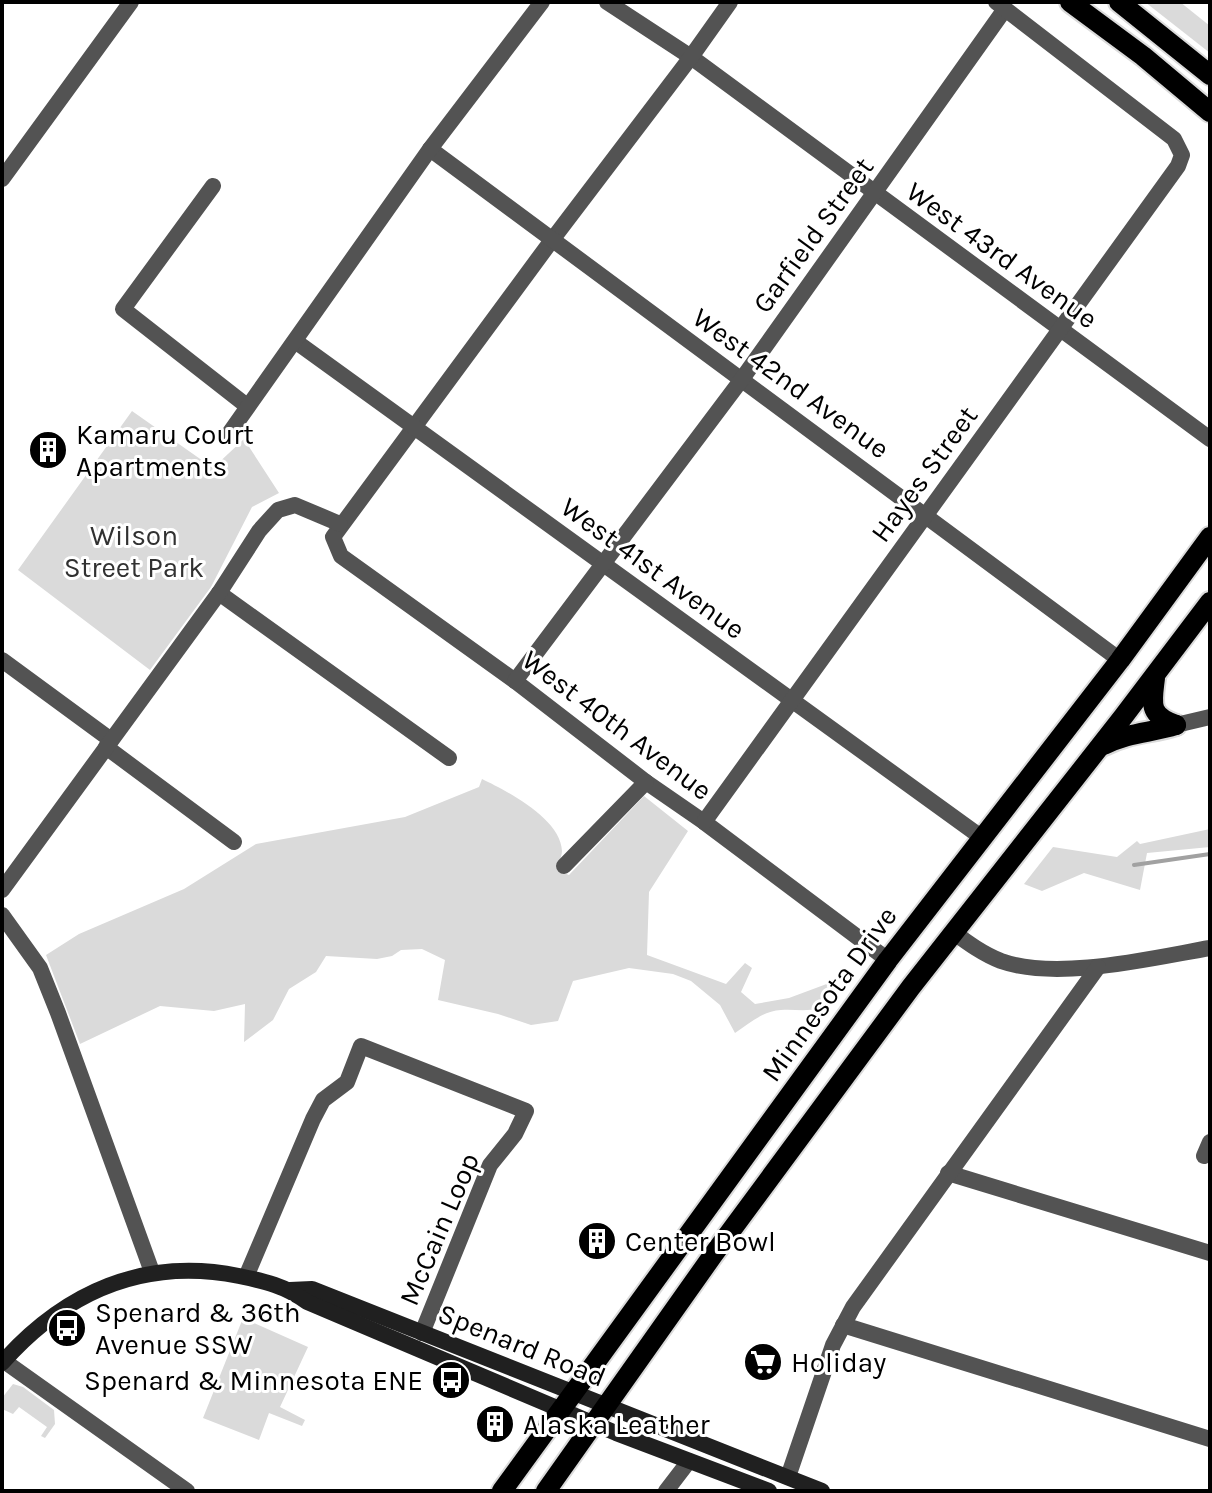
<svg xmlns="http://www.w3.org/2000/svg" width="1212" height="1493" font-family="Karla,sans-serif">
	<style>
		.green { fill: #dadada }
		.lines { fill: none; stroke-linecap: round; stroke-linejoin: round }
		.stream { stroke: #a1a1a1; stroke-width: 4 }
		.primary-casing { stroke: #dbdbdb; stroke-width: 24 }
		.minor { stroke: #535353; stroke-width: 16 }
		.secondary { stroke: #202020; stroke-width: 16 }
		.primary { stroke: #000; stroke-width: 20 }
		.labels { text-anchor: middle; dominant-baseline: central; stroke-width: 6; stroke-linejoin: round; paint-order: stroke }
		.street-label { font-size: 28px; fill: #000; stroke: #fff }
		.poi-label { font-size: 28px; fill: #000; stroke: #fff; text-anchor: start }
		.park-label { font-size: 28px; fill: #313131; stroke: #fff }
	</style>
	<rect width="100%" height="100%" fill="#fff"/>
	<g class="green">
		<path d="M 1145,2 L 1180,2 L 1210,26 L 1210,53 Z"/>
		<path d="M 132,411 L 213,468 L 244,439 L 279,493 L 252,507 L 211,587 L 150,670 L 18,570 Z"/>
		<path d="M 482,779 C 507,791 561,819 562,851 C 562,856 558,864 557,870 L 569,875 L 644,796 L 688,831 L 649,892 L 647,955 L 726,984 L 745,963 L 752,968 L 741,992 L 755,1004 L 789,998 L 832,982 L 820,1008 C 806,1012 795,1009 781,1010 C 763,1011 750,1023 735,1033 L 720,1005 L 691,981 L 673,974 L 629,968 L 573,981 L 558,1021 L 531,1025 L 498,1014 L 438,1000 L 445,960 L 422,949 L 401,950 L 392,956 L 377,959 L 326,956 L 316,972 L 289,989 L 273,1020 L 244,1042 L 245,1004 L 214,1011 L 160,1006 L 80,1044 L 46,955 L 79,934 L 184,889 L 256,844 L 405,817 L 479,787 Z"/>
		<path d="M 1210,829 L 1210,847 L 1147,853 L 1140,890 L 1084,873 L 1042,891 L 1024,884 L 1053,847 L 1117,857 L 1137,841 L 1140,844 Z"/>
		<path d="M 243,1318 L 308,1347 L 280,1407 L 305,1420 L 302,1426 L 269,1413 L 259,1440 L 203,1418 Z"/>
		<path d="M 13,1384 L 23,1387 L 54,1410 L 55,1424 L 45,1438 L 41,1436 L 47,1427 L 19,1407 L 13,1414 L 2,1409 L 2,1398 Z"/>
	</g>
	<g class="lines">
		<path class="stream" d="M 1134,865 L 1210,854"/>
		<g class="primary-casing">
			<g id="primary">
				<path d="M 1070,2 L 1143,56 L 1210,112"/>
				<path d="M 1119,2 L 1210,75"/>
				<path d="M 1155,678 C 1152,704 1148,715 1176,725"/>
				<path d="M 1104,745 C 1129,732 1151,733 1176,725"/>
				<path d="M 502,1491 L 888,960 L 1120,660 L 1210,537"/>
				<path d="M 546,1491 L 713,1255 L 911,987 L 1123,717 L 1210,602"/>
			</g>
		</g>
		<g class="minor">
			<path d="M 607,2 L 691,57 L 1210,439"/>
			<path d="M 730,2 L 691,57 L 552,240 L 333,537 L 341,556 L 515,681 L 646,782 L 704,822 L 888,960"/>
			<path d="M 430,149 L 1120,660"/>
			<path d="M 2,179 L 131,2"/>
			<path d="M 213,186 L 123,309 L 247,406"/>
			<path d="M 295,341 L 981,837"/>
			<path d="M 228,435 L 430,149 L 542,2"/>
			<path d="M 219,593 L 449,758"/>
			<path d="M 2,660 L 111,740"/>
			<path d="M 515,681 L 742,379 L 1005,9"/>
			<path d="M 1176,725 L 1210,717"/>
			<path d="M 106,747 L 234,842"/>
			<path d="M 704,822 L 1178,166 L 1182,155 L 1174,139 L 996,2"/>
			<path d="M 564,866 L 646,782"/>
			<path d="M 2,890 L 219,593 L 259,531 L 278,510 L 295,505 L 340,524"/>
			<path d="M 2,915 L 40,968 L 58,1013 L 152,1272"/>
			<path d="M 953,932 C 968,943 983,954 1001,961 C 1057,981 1152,958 1210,948"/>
			<path d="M 1204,1156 L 1210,1142"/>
			<path d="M 948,1173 L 1210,1253"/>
			<path d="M 246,1277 L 313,1119 L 323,1100 L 347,1082 L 361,1046 L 526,1111 L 515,1134 L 490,1165 L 422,1333"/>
			<path d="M 843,1325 L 1210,1439"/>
			<path d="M 4,1361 L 187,1491"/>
			<path d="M 788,1477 L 833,1345 L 853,1307 L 1098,967"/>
			<path d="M 666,1491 L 689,1461"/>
		</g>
		<g class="secondary">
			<path d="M 290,1290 L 312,1289 L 822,1491"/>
			<path d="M 2,1363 C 65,1292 144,1257 239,1276 C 264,1281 286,1286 307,1302 L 616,1433 L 769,1491"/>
		</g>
		<use href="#primary" class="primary"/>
	</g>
	<defs>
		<g id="building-disc" transform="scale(2)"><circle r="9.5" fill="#000" stroke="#fff"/><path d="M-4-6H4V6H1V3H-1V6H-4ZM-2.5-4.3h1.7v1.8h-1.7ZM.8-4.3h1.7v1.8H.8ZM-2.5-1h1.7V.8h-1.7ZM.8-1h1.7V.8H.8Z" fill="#fff"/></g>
		<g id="bus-disc" transform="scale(2)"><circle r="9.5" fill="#000" stroke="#fff"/><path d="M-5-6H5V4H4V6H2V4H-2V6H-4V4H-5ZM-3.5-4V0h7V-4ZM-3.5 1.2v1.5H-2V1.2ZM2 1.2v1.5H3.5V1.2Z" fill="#fff"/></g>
		<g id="supermarket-disc" transform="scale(2)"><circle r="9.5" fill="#000" stroke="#fff"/><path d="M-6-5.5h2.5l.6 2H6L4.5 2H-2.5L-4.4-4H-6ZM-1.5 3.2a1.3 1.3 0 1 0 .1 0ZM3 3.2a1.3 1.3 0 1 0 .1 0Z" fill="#fff"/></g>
	</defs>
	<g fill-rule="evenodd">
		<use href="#building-disc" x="48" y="450"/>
		<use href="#building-disc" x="597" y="1241"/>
		<use href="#bus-disc" x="67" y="1328"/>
		<use href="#supermarket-disc" x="763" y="1362"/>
		<use href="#bus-disc" x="451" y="1380"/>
		<use href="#building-disc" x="495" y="1424"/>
	</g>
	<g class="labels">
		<g class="street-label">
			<text transform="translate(813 235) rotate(-54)">Garfield Street</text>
			<text transform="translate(1002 255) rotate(36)">West 43rd Avenue</text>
			<text transform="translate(791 383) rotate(36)">West 42nd Avenue</text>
			<text transform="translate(924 474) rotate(-54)">Hayes Street</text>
			<text transform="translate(653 568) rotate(36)">West 41st Avenue</text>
			<text transform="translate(617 725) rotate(37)">West 40th Avenue</text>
			<text transform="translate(829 994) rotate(-54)">Minnesota Drive</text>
			<text transform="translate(439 1229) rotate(-67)">McCain Loop</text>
			<text transform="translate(522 1345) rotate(22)">Spenard Road</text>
		</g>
		<g class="poi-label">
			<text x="76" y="434">Kamaru Court<tspan x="76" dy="32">Apartments</tspan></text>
			<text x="625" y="1241">Center Bowl</text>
			<text x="95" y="1312">Spenard &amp; 36th<tspan x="95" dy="32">Avenue SSW</tspan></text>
			<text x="791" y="1362">Holiday</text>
			<text x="423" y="1380" text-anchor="end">Spenard &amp; Minnesota ENE</text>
			<text x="523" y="1424">Alaska Leather</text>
		</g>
		<g class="park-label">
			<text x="134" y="535">Wilson<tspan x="134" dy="32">Street Park</tspan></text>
		</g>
	</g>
	<rect width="1212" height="1493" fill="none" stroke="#000000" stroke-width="8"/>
</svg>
